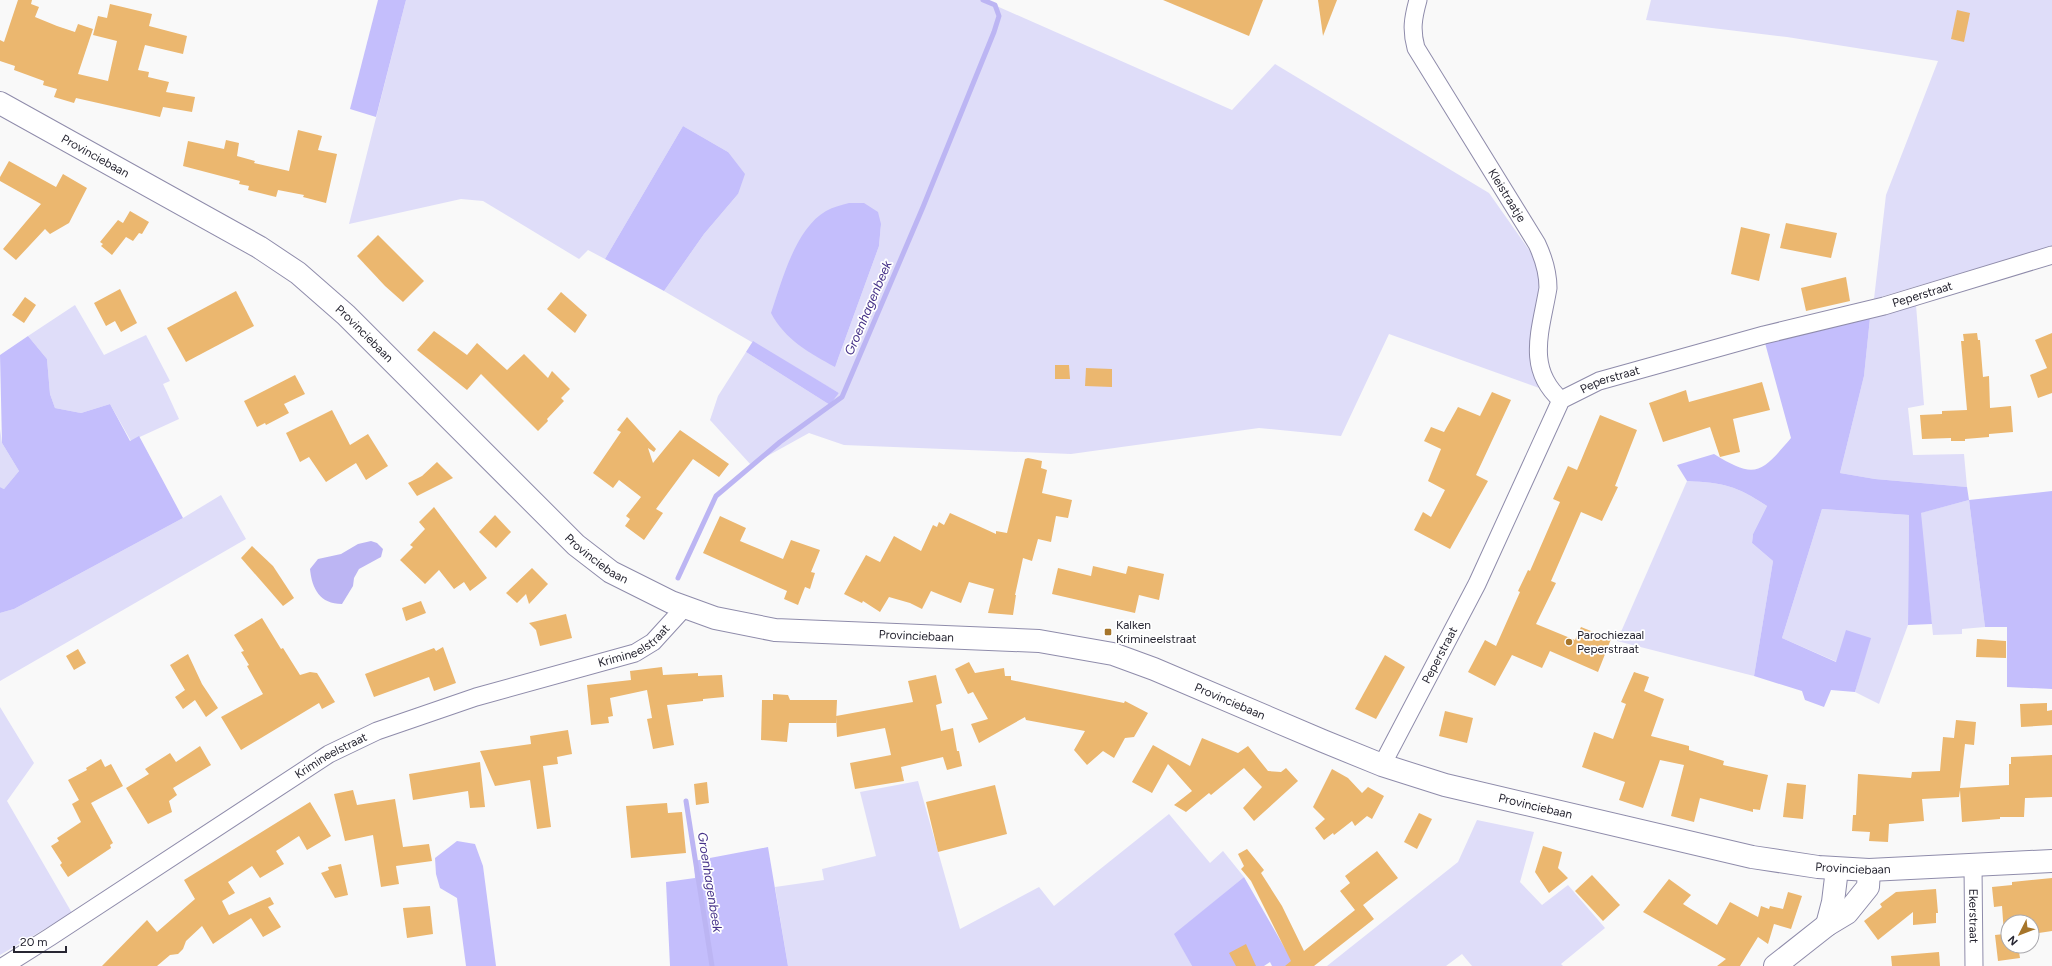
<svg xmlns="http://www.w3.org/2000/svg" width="2052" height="966" font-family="Figtree,sans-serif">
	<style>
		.green { fill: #dfddf9; fill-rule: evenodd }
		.forest { fill: #c4befc }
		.water { fill: #bcb5f3 }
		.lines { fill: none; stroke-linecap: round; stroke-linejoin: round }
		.stream { stroke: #bcb5f3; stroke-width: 5 }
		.building { fill: #ebb76f }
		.minor-casing { stroke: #8f8cab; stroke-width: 19 }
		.secondary-casing { stroke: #8f8cab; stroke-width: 24 }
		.minor { stroke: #fff; stroke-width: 17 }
		.secondary { stroke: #fff; stroke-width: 22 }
		.poi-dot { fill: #a6752a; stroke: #fff; stroke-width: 1.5 }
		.labels { text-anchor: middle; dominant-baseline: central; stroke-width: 3.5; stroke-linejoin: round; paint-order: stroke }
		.street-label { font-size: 12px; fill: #272632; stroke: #fff }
		.poi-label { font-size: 12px; fill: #272632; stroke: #fff; text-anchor: start }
		.water-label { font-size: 13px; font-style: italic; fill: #453188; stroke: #fff }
	</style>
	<rect width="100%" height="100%" fill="#f9f9f9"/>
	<g class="green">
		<path d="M 406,0 L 983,0 L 1232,110 L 1275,64 L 1489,193 L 1534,257 L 1542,288 L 1536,373 L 1539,388 L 1389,334 L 1341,436 L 1259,428 L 1071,454 L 844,445 L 809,433 L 751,465 L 710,420 L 718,396 L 746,352 L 830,405 L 839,393 L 664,291 L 704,234 L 738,194 L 728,152 L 683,126 L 605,259 L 588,250 L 579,259 L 483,201 L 461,199 L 349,224 ZM 881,224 L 879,246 L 835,367 Z"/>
		<path d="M 1651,0 L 2052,0 L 2052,246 L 1874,299 L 1886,195 L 1938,61 L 1787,37 L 1646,20 Z"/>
		<path d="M 75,305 L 104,355 L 146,335 L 170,381 L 163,384 L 179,419 L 131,441 L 110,404 L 81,413 L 55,408 L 50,394 L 47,359 L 28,336 Z"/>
		<path d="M 1916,305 L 1924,405 L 1908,408 L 1913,455 L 1964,454 L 1967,487 L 1875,479 L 1840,473 L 1864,376 L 1870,318 Z"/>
		<path d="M 0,429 L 2,443 L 19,471 L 4,489 L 0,487 Z"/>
		<path d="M 1687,481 C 1724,483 1735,485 1767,506 L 1753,534 L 1752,543 L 1773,561 L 1754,676 L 1617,641 Z"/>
		<path d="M 221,495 L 246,539 L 0,681 L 0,613 L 14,609 L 183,518 Z"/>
		<path d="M 1969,500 L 1985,627 L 1962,629 L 1962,634 L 1933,635 L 1920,513 Z"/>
		<path d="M 1822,509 L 1909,515 L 1908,625 L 1879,704 L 1855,692 L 1870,638 L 1837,662 L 1782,638 Z"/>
		<path d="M 0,707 L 34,763 L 7,801 L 72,913 L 0,955 Z"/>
		<path d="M 918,781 L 960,929 L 1039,887 L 1054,906 L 1169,814 L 1210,863 L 1223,851 L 1244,877 L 1175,934 L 1192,966 L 788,966 L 775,887 L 824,880 L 822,869 L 876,856 L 860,792 Z"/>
		<path d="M 1477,820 L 1534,832 L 1520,882 L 1542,905 L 1568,885 L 1605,928 L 1561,964 L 1563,966 L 1472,966 L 1462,954 L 1446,966 L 1327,966 L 1458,862 Z"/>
	</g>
	<g class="forest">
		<path d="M 378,0 L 406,0 L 376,117 L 350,109 Z"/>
		<path d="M 683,126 L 728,152 L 745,174 L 738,194 L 704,234 L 664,291 L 605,259 Z"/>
		<path d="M 849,203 L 864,203 L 878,212 L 881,224 L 879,246 L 835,367 C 810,353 785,340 771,313 C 782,281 795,229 826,211 C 833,207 842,205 849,203 Z"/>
		<path d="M 1870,318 L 1864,376 L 1840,473 L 1875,479 L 1967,487 L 1969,500 L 2052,491 L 2052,689 L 2007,687 L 2007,627 L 1985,627 L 1969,500 L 1921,513 L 1932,624 L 1908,625 L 1909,515 L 1822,509 L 1782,638 L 1836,662 L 1846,630 L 1871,638 L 1855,692 L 1831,690 L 1824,707 L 1805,700 L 1802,691 L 1754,676 L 1773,561 L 1752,543 L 1753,534 L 1767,506 C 1735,485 1724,483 1687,481 L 1677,465 L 1714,454 C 1756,480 1761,473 1791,438 L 1765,343 Z"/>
		<path d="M 28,336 L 47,359 L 50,394 L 55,408 L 81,413 L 110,404 L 130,441 L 139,436 L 183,518 L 14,609 L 0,613 L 0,487 L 4,489 L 19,471 L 2,443 L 0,355 Z"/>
		<path d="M 753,341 L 839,393 L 830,405 L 746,352 Z"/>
		<path d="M 457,841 L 475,844 L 483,866 L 496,966 L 466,966 L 457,898 L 440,888 L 436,874 L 435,858 Z"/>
		<path d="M 768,847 L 788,966 L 670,966 L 666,882 L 695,878 L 694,861 Z"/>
		<path d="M 1244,877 L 1295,966 L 1272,966 L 1270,962 L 1264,966 L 1192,966 L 1174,934 Z"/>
	</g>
	<path class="water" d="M 371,541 L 377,543 L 383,549 L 381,557 L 359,569 L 354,578 L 353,586 L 342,604 C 320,604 312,589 310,569 L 318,559 L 341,554 L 358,544 Z"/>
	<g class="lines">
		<g class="stream">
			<path d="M 678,578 L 716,496 L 780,442 L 842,397 L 923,207 L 994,32 L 999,16 L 995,5 L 983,0"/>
			<path d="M 686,801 L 712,966"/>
		</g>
	</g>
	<g class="building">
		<path d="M 18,0 L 32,0 L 31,4 L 39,7 L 35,17 L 57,26 L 75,32 L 78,24 L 93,29 L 78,74 L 108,81 L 117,41 L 93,35 L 98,16 L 107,18 L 110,4 L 152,14 L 149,26 L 187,36 L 183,54 L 145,45 L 138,70 L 149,72 L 148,77 L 169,82 L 166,92 L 195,97 L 192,112 L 163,107 L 160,117 L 76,98 L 74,103 L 54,97 L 57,89 L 43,85 L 44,81 L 14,70 L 15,66 L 0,61 L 0,40 L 4,42 Z"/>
		<path d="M 1163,0 L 1263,0 L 1249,36 Z"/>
		<path d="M 1318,0 L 1337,0 L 1323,36 Z"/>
		<path d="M 1957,10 L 1970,13 L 1964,42 L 1951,39 Z"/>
		<path d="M 298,130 L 322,136 L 318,150 L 337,154 L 326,203 L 303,197 L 304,195 L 278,190 L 276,197 L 248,190 L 249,186 L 239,184 L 240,181 L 183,166 L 188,141 L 224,149 L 226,140 L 239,143 L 237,156 L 255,161 L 254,163 L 289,171 Z"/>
		<path d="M 9,161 L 56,187 L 63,174 L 87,188 L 69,223 L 50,234 L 45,229 L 16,260 L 3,249 L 41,204 L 0,181 L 0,177 Z"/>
		<path d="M 130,211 L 149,222 L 142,234 L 139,233 L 133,241 L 126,237 L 112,255 L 101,246 L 103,244 L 100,242 L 118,220 L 123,223 Z"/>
		<path d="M 1786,223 L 1837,233 L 1831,258 L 1780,248 Z"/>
		<path d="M 1741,227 L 1770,234 L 1759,281 L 1731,274 Z"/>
		<path d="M 378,235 L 424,281 L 403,302 L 385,286 L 357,256 Z"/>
		<path d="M 1846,277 L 1850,301 L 1806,311 L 1801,288 Z"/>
		<path d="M 120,289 L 137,323 L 121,332 L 115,321 L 106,326 L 94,303 Z"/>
		<path d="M 236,291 L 254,326 L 186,362 L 167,328 Z"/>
		<path d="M 561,292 L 587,315 L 575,333 L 547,309 Z"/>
		<path d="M 25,297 L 36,305 L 24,323 L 12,315 Z"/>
		<path d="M 434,331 L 467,355 L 477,343 L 507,370 L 524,354 L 548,378 L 552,371 L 570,389 L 561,398 L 564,401 L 547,419 L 548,421 L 538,431 L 481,374 L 467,390 L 417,350 Z"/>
		<path d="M 1977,333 L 1978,340 L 1980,340 L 1983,377 L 1989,376 L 1990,408 L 2011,406 L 2013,432 L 1989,434 L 1989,437 L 1965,439 L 1965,441 L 1951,441 L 1951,438 L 1922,439 L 1920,415 L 1942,414 L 1942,411 L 1967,410 L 1961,341 L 1964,341 L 1963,334 Z"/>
		<path d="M 2052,333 L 2052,393 L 2038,398 L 2030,375 L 2047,368 L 2035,340 Z"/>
		<path d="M 1055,365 L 1069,365 L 1070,379 L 1055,379 Z"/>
		<path d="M 1086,368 L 1112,369 L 1112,387 L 1085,386 Z"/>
		<path d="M 295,375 L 305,394 L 284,404 L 289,413 L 266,425 L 265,423 L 257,427 L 244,401 Z"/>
		<path d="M 1762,382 L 1770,410 L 1733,419 L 1740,452 L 1720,457 L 1710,427 L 1663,442 L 1649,403 L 1686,390 L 1689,402 Z"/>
		<path d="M 1492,392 L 1511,400 L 1476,475 L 1488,481 L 1450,549 L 1414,530 L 1423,512 L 1431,517 L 1445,490 L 1428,481 L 1441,449 L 1424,441 L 1431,427 L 1444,432 L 1458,407 L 1480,416 Z"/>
		<path d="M 332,410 L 350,445 L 368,434 L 388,466 L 366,480 L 356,463 L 326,482 L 309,457 L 300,462 L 286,433 Z"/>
		<path d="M 1600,415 L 1637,430 L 1615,486 L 1618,487 L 1602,521 L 1581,512 L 1551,581 L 1556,583 L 1536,624 L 1575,640 L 1581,627 L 1611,639 L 1598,672 L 1550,651 L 1542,668 L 1512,655 L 1495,686 L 1468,672 L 1485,640 L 1496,646 L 1520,592 L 1518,591 L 1528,570 L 1530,571 L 1560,502 L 1553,499 L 1568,466 L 1577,470 Z"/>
		<path d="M 627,417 L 656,449 L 654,452 L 648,448 L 653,463 L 680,430 L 729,464 L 719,477 L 693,459 L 656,509 L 663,513 L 644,540 L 625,526 L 630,519 L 626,516 L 641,497 L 619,480 L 613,488 L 593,473 L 621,432 L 617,430 Z"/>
		<path d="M 1028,458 L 1042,461 L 1041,468 L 1047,470 L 1042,493 L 1072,500 L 1068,518 L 1056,516 L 1051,542 L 1038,539 L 1032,561 L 1023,558 L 1015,595 L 1016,595 L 1013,615 L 988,613 L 994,589 L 969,582 L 961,603 L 931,591 L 922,609 L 910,603 L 889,597 L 880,612 L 863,601 L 862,603 L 844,594 L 866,555 L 880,562 L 894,536 L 921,551 L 933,525 L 937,527 L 939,522 L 944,525 L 950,513 L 996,534 L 996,531 L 1007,533 L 1025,459 Z"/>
		<path d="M 437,462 L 453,478 L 417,496 L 408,483 L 422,476 Z"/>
		<path d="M 434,507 L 487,578 L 470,591 L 464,582 L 454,589 L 439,570 L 425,584 L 400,560 L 413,547 L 410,545 L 425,529 L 419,522 Z"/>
		<path d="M 495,515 L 511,532 L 496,548 L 479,532 Z"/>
		<path d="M 720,516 L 746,528 L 740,541 L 783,559 L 791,540 L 820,550 L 811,572 L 815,573 L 810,589 L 805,587 L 798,605 L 784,599 L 787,591 L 703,553 Z"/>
		<path d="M 252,546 L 273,566 L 294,598 L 283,606 L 241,558 Z"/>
		<path d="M 1093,566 L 1126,574 L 1128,566 L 1164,574 L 1159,600 L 1139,595 L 1135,613 L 1052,594 L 1058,568 L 1091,576 Z"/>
		<path d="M 532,568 L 548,584 L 529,604 L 526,594 L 517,603 L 506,593 Z"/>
		<path d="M 421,601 L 426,613 L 406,621 L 402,608 Z"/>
		<path d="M 566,614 L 572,638 L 540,646 L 536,630 L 529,623 Z"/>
		<path d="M 262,618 L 281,649 L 283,648 L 300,675 L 310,672 L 317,673 L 335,702 L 322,709 L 319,703 L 241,750 L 221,717 L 263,694 L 247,666 L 249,665 L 241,652 L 244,651 L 234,635 Z"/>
		<path d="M 1977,639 L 2006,641 L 2006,658 L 1976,657 Z"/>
		<path d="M 443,647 L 456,683 L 434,691 L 429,677 L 374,697 L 365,674 L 434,648 L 436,651 Z"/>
		<path d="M 78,649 L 86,663 L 74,670 L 66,656 Z"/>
		<path d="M 188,654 L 202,684 L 218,708 L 206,717 L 195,700 L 183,709 L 175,697 L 185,690 L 170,665 Z"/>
		<path d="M 1385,655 L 1405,667 L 1376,719 L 1355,709 Z"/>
		<path d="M 969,662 L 975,673 L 1004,668 L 1005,676 L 1011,676 L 1011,680 L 1124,703 L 1125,701 L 1148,713 L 1134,737 L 1125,738 L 1114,758 L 1103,751 L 1087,765 L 1074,750 L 1085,731 L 1026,720 L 1025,717 L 979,743 L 971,724 L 988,719 L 973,692 L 968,694 L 955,669 Z"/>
		<path d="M 662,667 L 663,675 L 698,673 L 698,676 L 722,675 L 724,697 L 703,699 L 703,701 L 667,705 L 674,745 L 653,749 L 647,719 L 652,718 L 647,690 L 610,698 L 613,716 L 608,717 L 609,723 L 591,725 L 587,685 L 631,680 L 630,671 Z"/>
		<path d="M 1634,672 L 1649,677 L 1644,691 L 1664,699 L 1651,736 L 1689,746 L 1689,750 L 1724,761 L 1723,765 L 1768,775 L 1760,810 L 1753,809 L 1753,812 L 1700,798 L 1694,822 L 1671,816 L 1684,765 L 1660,760 L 1643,808 L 1619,800 L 1625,782 L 1582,767 L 1594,732 L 1613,739 L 1626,704 L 1621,702 Z"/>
		<path d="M 936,675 L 942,703 L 936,705 L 941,731 L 953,728 L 957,751 L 959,751 L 962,766 L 947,770 L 943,757 L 901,767 L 904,781 L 855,789 L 850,763 L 891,755 L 885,728 L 837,737 L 836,716 L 913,702 L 908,681 Z"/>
		<path d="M 773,694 L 788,695 L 790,700 L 837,700 L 836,723 L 789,723 L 787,742 L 761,740 L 762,700 L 773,700 Z"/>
		<path d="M 2047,703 L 2047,711 L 2052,710 L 2052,725 L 2021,727 L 2020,704 Z"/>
		<path d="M 1445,711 L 1473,718 L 1467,743 L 1439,736 Z"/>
		<path d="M 1956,720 L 1976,722 L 1974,745 L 1965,744 L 1960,788 L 2009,785 L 2009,764 L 2011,764 L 2011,757 L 2052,755 L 2052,797 L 2025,798 L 2024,817 L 2000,817 L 2000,819 L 1962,822 L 1960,790 L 1959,797 L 1922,799 L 1924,821 L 1889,824 L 1888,842 L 1869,841 L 1870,832 L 1852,831 L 1853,815 L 1856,815 L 1858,774 L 1911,778 L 1912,772 L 1940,771 L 1943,737 L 1954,738 Z"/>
		<path d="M 568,730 L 572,754 L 557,757 L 558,764 L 543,766 L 551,827 L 537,829 L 530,780 L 495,786 L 480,751 L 531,744 L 530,736 Z"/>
		<path d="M 1202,738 L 1238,753 L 1248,746 L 1268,771 L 1281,772 L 1286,768 L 1298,781 L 1254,821 L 1243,808 L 1262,787 L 1244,768 L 1211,795 L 1209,793 L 1186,812 L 1174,805 L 1192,791 L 1168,764 L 1152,793 L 1132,782 L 1153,745 L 1190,766 Z"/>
		<path d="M 200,746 L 211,765 L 173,788 L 177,795 L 169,801 L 172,812 L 148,824 L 126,788 L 149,774 L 145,769 L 170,753 L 176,762 Z"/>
		<path d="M 101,759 L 105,767 L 111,764 L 123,786 L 91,803 L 113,843 L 110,845 L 111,848 L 68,877 L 60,865 L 62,863 L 51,846 L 59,841 L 57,838 L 81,822 L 72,804 L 79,800 L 68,780 L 87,770 L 86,768 Z"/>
		<path d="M 480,762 L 485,807 L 470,808 L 468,791 L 413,800 L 409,774 Z"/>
		<path d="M 1332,769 L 1348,778 L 1362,793 L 1368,787 L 1384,796 L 1372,819 L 1367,816 L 1355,826 L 1352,821 L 1334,835 L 1333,833 L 1324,840 L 1315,828 L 1325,819 L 1313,807 Z"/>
		<path d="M 707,782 L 709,803 L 696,805 L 694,784 Z"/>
		<path d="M 1787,783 L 1806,785 L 1803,819 L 1783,817 Z"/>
		<path d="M 995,785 L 1007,834 L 938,852 L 926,802 Z"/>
		<path d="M 353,790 L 357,805 L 395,799 L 403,847 L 429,844 L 432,861 L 396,866 L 399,884 L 381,887 L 373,835 L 345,841 L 334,794 Z"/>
		<path d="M 310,802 L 331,836 L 307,850 L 299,836 L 276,851 L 284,864 L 260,878 L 252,866 L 228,882 L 235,893 L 222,901 L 229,915 L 270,897 L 274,904 L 268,907 L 281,927 L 263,937 L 251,918 L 213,944 L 202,926 L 186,941 L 183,949 L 178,954 L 170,955 L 157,966 L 102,966 L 147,920 L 157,932 L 195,899 L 184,880 Z"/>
		<path d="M 667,803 L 668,813 L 682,812 L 686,853 L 631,858 L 626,806 Z"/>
		<path d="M 1419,813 L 1432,819 L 1417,849 L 1404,842 Z"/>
		<path d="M 1543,846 L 1562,852 L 1558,868 L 1568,878 L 1549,893 L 1535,872 Z"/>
		<path d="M 1247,849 L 1264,870 L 1261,873 L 1282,906 L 1304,951 L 1355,910 L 1340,891 L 1350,883 L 1345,876 L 1377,851 L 1398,878 L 1363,905 L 1374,919 L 1314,966 L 1285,966 L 1291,961 L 1251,881 L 1241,869 L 1244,866 L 1238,854 Z"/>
		<path d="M 341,864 L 348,895 L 335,898 L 321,873 L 329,870 L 328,867 Z"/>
		<path d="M 1592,875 L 1620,905 L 1603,921 L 1575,891 Z"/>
		<path d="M 2052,878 L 2052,931 L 2032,934 L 2032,922 L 2008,922 L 2008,946 L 2018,946 L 2020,958 L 1998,961 L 1995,935 L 2004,934 L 2002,906 L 1994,907 L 1992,887 L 2012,885 L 2012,882 Z"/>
		<path d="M 1669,879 L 1691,895 L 1683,904 L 1717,925 L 1730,902 L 1758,917 L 1761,906 L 1769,909 L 1770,906 L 1783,909 L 1788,892 L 1802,896 L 1791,929 L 1774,924 L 1768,944 L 1758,937 L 1740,966 L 1717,966 L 1726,959 L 1643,912 Z"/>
		<path d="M 1936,889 L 1938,913 L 1936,913 L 1936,923 L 1913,925 L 1913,912 L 1878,940 L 1864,921 L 1882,907 L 1880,904 L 1896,892 Z"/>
		<path d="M 430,906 L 433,934 L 407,938 L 403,908 Z"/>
		<path d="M 1246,944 L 1256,966 L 1236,966 L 1229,953 Z"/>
		<path d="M 1939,952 L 1940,966 L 1892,966 L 1891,956 Z"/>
	</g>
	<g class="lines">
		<g class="minor-casing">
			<g id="minor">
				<path id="s1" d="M 1418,0 C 1413,18 1411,30 1416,48 L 1537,244 C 1544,259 1548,272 1548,288 C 1541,330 1525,368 1561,400"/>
				<path id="s2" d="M 1382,765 L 1477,584 L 1561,400 L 1599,381 L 1764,335 L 1884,306 L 2052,255"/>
				<path id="s3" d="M 1973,866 L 1974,966"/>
				<path id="s4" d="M 4,966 L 50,937 L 329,754 L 377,731 L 476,697 L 635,653 L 653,642 L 684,608"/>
			</g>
		</g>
		<g class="secondary-casing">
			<g id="secondary">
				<path id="s5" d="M 0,103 L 259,247 L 298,273 L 346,315 L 576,545 L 611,572 L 671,602 L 715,618 L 775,630 L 1039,641 L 1113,654 L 1154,669 L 1323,741 L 1382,765 L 1445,785 L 1752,857 L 1818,867 L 1869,870 L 2052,861"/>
				<path d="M 1827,925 L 1833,902 L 1837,869"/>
				<path d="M 1775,966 L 1827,925 L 1847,913 L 1868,887 L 1869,870"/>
			</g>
		</g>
		<use href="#minor" class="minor"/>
		<use href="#secondary" class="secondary"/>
	</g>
	<g class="poi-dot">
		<rect x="1104" y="628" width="8" height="8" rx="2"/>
		<circle cx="1569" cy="642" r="4"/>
	</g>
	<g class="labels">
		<g class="street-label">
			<text stroke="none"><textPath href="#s5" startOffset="109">Provinciebaan</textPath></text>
			<text stroke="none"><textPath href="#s1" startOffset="222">Kleistraatje</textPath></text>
			<text stroke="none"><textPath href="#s2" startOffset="784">Peperstraat</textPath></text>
			<text stroke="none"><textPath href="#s5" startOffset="433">Provinciebaan</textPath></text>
			<text stroke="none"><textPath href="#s2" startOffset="460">Peperstraat</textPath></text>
			<text stroke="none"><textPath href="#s5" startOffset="757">Provinciebaan</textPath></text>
			<text stroke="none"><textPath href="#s5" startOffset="1093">Provinciebaan</textPath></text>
			<text stroke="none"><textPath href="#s4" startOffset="713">Krimineelstraat</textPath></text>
			<text stroke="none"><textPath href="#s2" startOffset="124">Peperstraat</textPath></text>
			<text stroke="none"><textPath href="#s5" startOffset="1417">Provinciebaan</textPath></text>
			<text stroke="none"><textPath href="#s4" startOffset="389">Krimineelstraat</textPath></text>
			<text stroke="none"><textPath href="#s5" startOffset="1741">Provinciebaan</textPath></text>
			<text stroke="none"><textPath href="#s5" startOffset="2065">Provinciebaan</textPath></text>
			<text stroke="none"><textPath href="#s3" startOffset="50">Ekerstraat</textPath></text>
		</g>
		<g class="poi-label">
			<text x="1116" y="625">Kalken<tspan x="1116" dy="14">Krimineelstraat</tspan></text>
			<text x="1577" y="635">Parochiezaal<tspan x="1577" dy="14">Peperstraat</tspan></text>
		</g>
		<g class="water-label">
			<text transform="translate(868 308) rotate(-67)">Groenhagenbeek</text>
			<text transform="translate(710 882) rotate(81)">Groenhagenbeek</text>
		</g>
	</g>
	<g transform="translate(2020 934) rotate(228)"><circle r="19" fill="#ffffff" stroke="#a9a8ad"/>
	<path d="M0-3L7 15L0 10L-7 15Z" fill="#a6752a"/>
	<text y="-6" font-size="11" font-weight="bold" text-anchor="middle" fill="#272632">N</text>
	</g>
	<path d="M14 946v6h52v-6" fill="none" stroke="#272632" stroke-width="2"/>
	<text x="20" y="946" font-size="12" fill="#272632" stroke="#ffffff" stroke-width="3" paint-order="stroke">20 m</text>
</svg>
